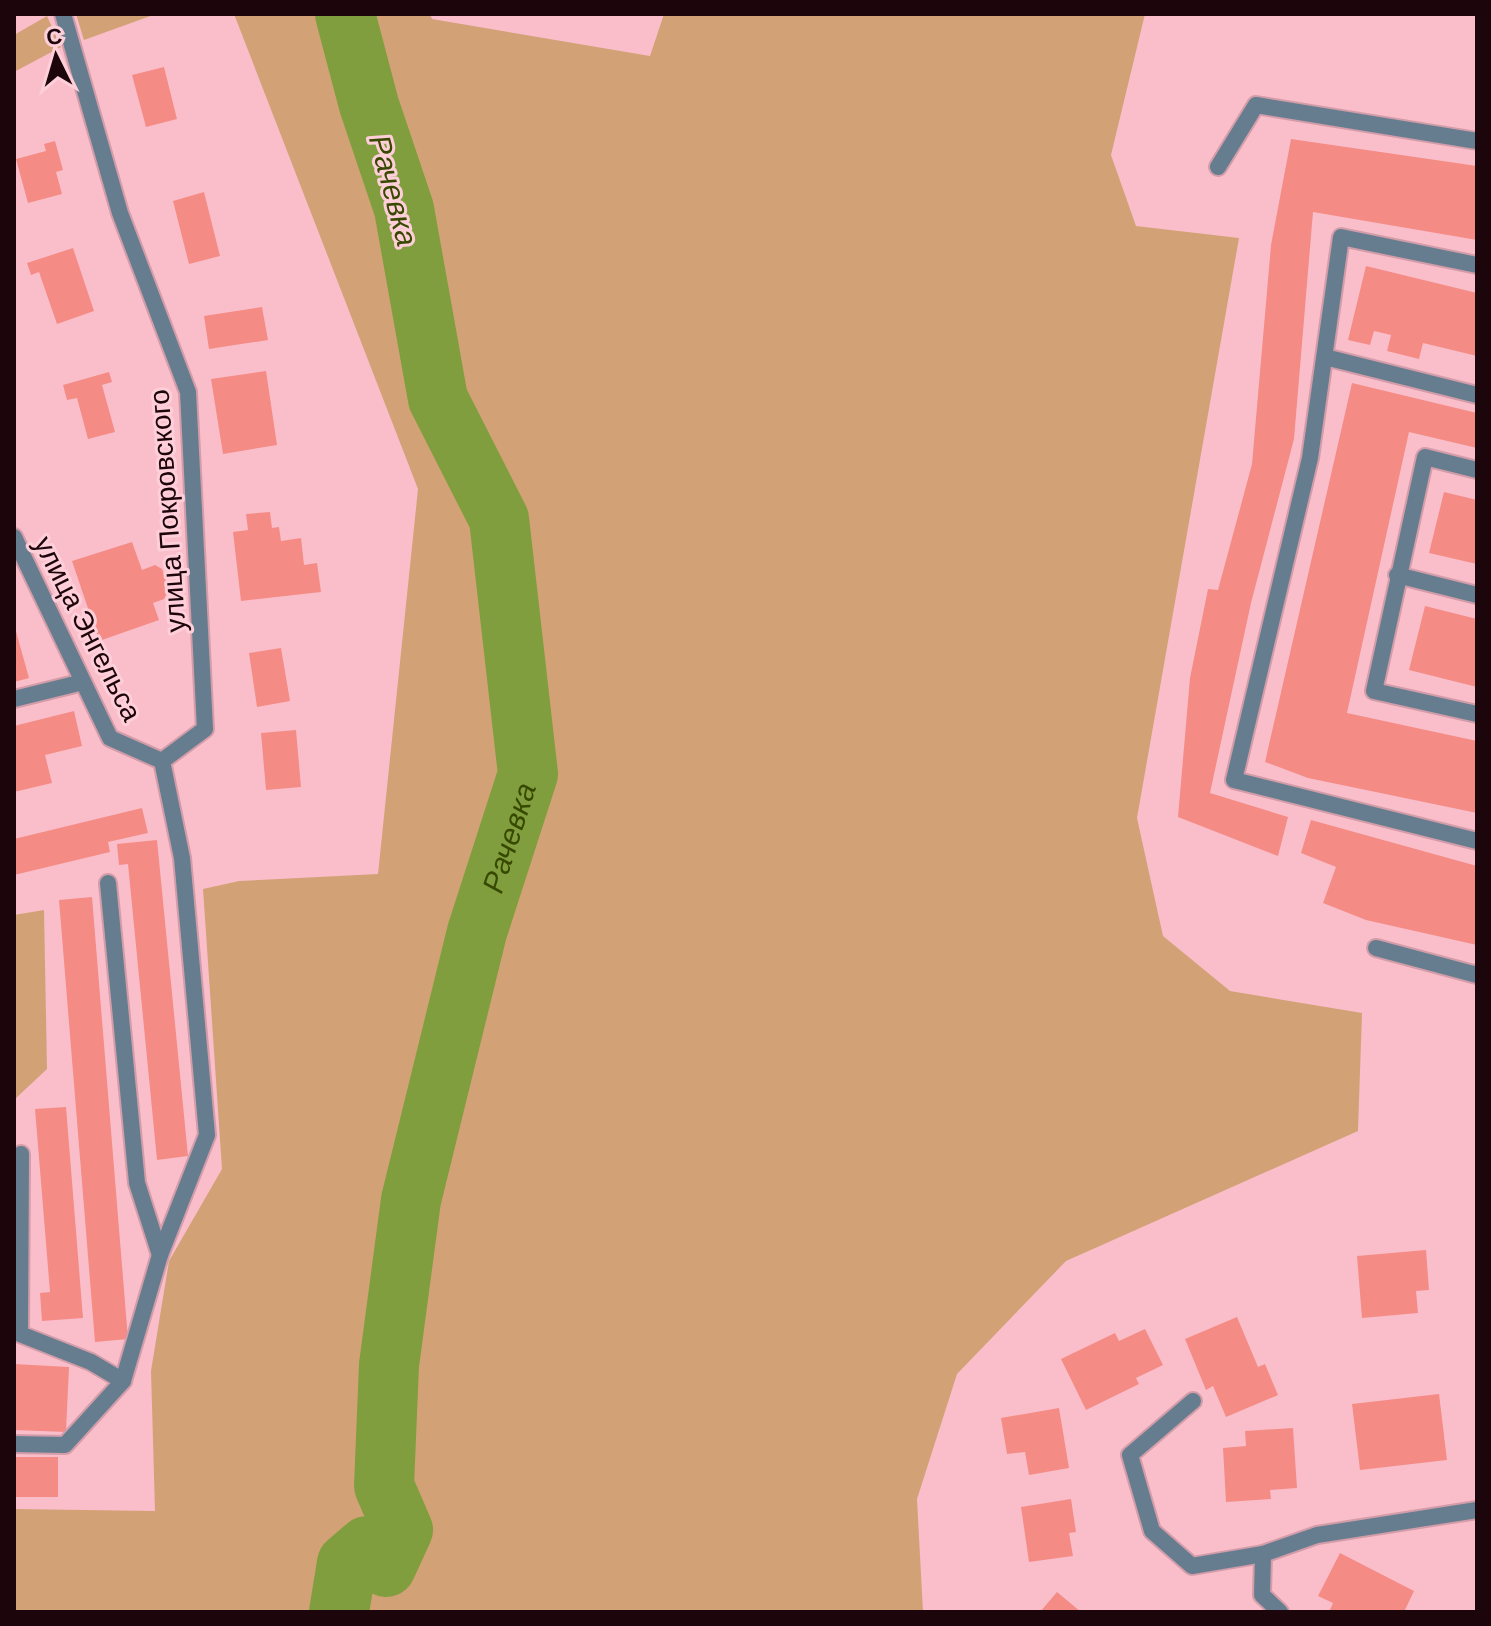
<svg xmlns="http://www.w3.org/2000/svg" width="1491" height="1626" font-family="Barlow,sans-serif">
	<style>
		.green { fill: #d2a276 }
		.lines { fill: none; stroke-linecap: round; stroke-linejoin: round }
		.river { stroke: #809e3e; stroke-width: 60 }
		.building { fill: #f48c85 }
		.lane-casing { stroke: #d29da8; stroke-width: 20 }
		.street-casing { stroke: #d29da8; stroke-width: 20 }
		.lane { stroke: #667d90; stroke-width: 16 }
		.street { stroke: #667d90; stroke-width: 16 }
		.labels { text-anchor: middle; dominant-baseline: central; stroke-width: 6; stroke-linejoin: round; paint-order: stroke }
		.street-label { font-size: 28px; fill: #1c050b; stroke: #fecfd9 }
		.water-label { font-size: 30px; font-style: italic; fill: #374900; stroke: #fecfd9 }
	</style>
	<rect width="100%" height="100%" fill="#fabecb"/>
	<g class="green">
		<path d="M 76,14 L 156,14 L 84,40 Z"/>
		<path d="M 234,14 L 430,14 L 432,19 L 650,56 L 664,14 L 1145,14 L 1111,155 L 1136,226 L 1239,238 L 1137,818 L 1163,936 L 1230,991 L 1362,1013 L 1358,1131 L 1066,1261 L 957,1374 L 917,1499 L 923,1612 L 14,1612 L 14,1509 L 155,1511 L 151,1371 L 169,1261 L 222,1169 L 203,889 L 239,881 L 378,874 L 418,489 Z"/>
		<path d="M 47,16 L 61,47 L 14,72 L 14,35 Z"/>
		<path d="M 44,910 L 47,1069 L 14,1100 L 14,915 Z"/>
	</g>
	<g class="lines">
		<path class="river" id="s1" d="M 339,1612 L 347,1563 L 367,1546 L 386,1567 L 403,1530 L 384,1486 L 389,1365 L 411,1200 L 477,932 L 528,774 L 499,519 L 438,399 L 404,209 L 369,105 L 345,14"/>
	</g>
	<g class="building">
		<path d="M 164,67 L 177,119 L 146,127 L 132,75 Z"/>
		<path d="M 1291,139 L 1477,166 L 1477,240 L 1313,212 L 1294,439 L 1251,603 L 1210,793 L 1288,817 L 1278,856 L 1178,817 L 1190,678 L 1208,589 L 1218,590 L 1252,464 L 1271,245 Z"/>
		<path d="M 55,141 L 63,170 L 56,172 L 62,194 L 28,203 L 16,159 L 46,151 L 44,144 Z"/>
		<path d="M 204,192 L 220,256 L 189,264 L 173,201 Z"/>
		<path d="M 73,248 L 94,311 L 57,324 L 39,272 L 31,275 L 27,263 Z"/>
		<path d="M 1366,266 L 1477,293 L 1477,356 L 1423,343 L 1419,359 L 1387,351 L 1391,335 L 1374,331 L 1370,345 L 1348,340 Z"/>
		<path d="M 262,307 L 268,340 L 209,349 L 204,316 Z"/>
		<path d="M 266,371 L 277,445 L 223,454 L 211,379 Z"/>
		<path d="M 109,372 L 112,382 L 102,385 L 115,432 L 88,439 L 77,398 L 67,400 L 63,385 Z"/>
		<path d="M 1352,383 L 1477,413 L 1477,448 L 1409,432 L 1347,713 L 1477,741 L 1477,813 L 1308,778 L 1265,762 Z"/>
		<path d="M 1444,492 L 1477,500 L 1477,564 L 1429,553 Z"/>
		<path d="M 270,512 L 272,528 L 279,527 L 281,541 L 301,538 L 304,565 L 317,563 L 321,592 L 241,601 L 233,532 L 248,530 L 246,514 Z"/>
		<path d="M 132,542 L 142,570 L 155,565 L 162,569 L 169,589 L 164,599 L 153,603 L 159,620 L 99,641 L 72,561 Z"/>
		<path d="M 1425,606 L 1477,619 L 1477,687 L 1409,670 Z"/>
		<path d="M 14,624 L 29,678 L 14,682 Z"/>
		<path d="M 281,648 L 290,701 L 257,707 L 249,653 Z"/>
		<path d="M 74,711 L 82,746 L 45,755 L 52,783 L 14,792 L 14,726 Z"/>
		<path d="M 296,730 L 301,787 L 266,790 L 261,733 Z"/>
		<path d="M 142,808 L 148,833 L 108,842 L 110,852 L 14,875 L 14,839 Z"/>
		<path d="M 1311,820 L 1477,866 L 1477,945 L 1366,920 L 1323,903 L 1336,867 L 1301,853 Z"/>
		<path d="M 157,840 L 188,1156 L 157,1160 L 128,864 L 119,865 L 117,844 Z"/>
		<path d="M 92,897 L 128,1339 L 95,1342 L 59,900 Z"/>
		<path d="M 66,1107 L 83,1318 L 42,1321 L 40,1293 L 50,1292 L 35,1109 Z"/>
		<path d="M 1426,1250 L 1429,1290 L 1416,1291 L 1418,1313 L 1362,1318 L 1357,1256 Z"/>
		<path d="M 1237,1317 L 1258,1367 L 1265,1364 L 1278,1395 L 1226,1417 L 1213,1386 L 1206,1390 L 1185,1339 Z"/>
		<path d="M 1145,1329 L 1163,1365 L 1136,1378 L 1139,1384 L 1086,1410 L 1061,1359 L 1115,1333 L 1119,1341 Z"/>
		<path d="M 14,1364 L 69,1367 L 66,1432 L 14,1430 Z"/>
		<path d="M 1439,1394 L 1447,1460 L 1360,1470 L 1352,1404 Z"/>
		<path d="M 1059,1408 L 1069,1468 L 1029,1475 L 1025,1452 L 1007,1454 L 1001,1418 Z"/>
		<path d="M 1293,1428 L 1297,1488 L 1270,1490 L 1271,1499 L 1226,1502 L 1223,1448 L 1246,1446 L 1245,1431 Z"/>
		<rect x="14" y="1457" width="44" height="40"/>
		<path d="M 1071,1499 L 1076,1532 L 1069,1533 L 1073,1556 L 1029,1562 L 1021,1507 Z"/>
		<path d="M 1340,1553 L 1414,1591 L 1404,1612 L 1329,1612 L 1333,1603 L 1318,1596 Z"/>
		<path d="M 1057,1592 L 1081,1612 L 1040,1612 Z"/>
	</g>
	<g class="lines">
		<g class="lane-casing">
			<g id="lane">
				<path d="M 1218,167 L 1256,105 L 1477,141"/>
				<path d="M 1477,265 L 1341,237 L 1310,458 L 1234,780 L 1477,841"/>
				<path d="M 1325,357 L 1477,395"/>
				<path d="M 1477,470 L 1425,457 L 1374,691 L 1477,714"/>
				<path d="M 14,537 L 110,738 L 162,761 L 182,858 L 207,1135 L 160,1255 L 123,1381 L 65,1445 L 14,1444"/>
				<path d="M 1397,575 L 1477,595"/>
				<path d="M 14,699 L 83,682"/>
				<path d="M 108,883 L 137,1183 L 160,1255"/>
				<path d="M 1376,948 L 1477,975"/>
				<path d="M 21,1154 L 20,1334 L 91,1362 L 123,1381"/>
				<path d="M 1193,1401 L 1130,1455 L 1152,1531 L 1192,1566 L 1263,1554"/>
			</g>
		</g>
		<g class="street-casing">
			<g id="street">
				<path d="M 63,14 L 120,213 L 188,392 L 205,729 L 162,761"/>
				<path d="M 1280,1612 L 1262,1595 L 1263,1554 L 1317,1535 L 1477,1510"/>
			</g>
		</g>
		<use href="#lane" class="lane"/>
		<use href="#street" class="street"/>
	</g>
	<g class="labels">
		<g class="street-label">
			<text transform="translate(166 511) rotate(-94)">улица Покровского</text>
			<text transform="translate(89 628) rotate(63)">улица Энгельса</text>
		</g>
		<g class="water-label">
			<text transform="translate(395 190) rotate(75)">Рачевка</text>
			<text stroke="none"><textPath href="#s1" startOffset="856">Рачевка</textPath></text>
		</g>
	</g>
	<rect width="1491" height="1626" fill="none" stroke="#1c050b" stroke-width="32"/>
	<g transform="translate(56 56) rotate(355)" stroke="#fecfd9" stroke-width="6" paint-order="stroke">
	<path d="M0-6L14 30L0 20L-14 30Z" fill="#1c050b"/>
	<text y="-12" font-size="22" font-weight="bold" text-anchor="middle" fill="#1c050b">С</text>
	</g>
</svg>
